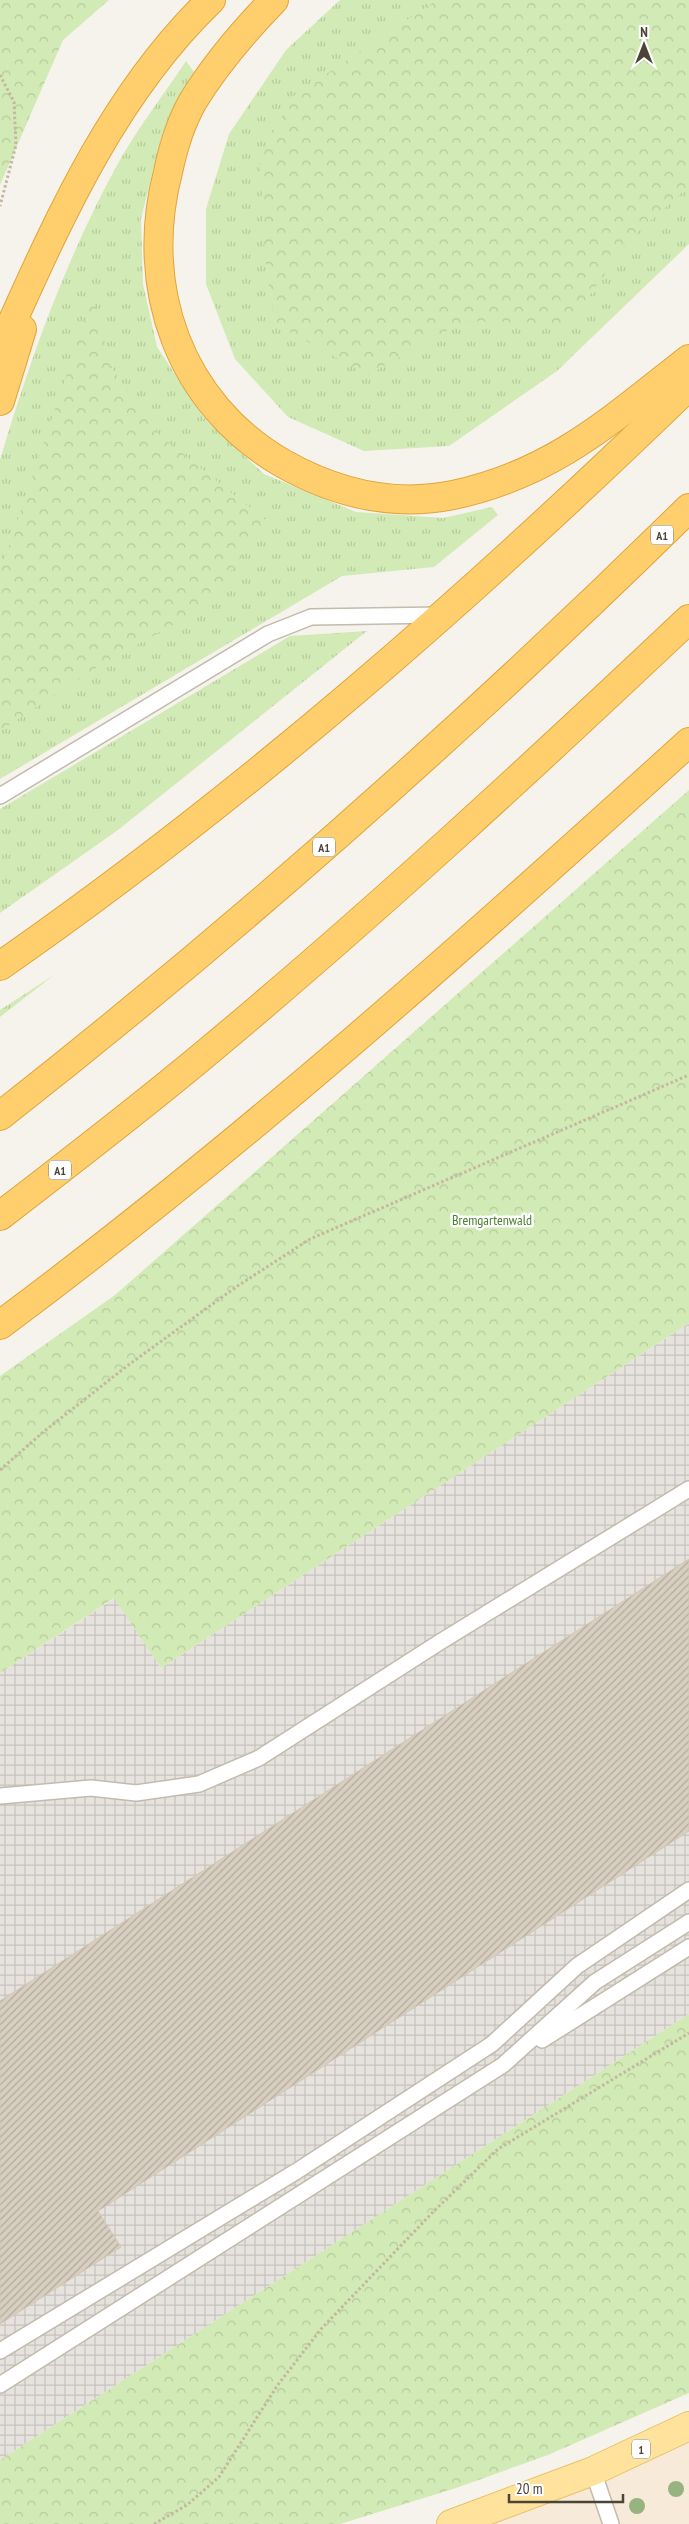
<svg xmlns="http://www.w3.org/2000/svg" width="689" height="2524" font-family="'PT Sans Narrow',sans-serif">
	<style>
		.commercial { fill: #f7ead8 }
		.industrial { fill: url(#industrial-grid) }
		.grass { fill: url(#grass-tufts) }
		.forest { fill: url(#forest-crowns) }
		.building { fill: url(#building-hatch); stroke: #d3c7b4 }
		.lines { fill: none; stroke-linecap: round; stroke-linejoin: round }
		.service-casing { stroke: #c2bbae; stroke-width: 18 }
		.primary-casing { stroke: #e6c16a; stroke-width: 30 }
		.motorway-casing { stroke: #e0a43c; stroke-width: 30 }
		.path { stroke: #c4b79f; stroke-width: 3; stroke-dasharray: 2.5 2.5; stroke-linecap: butt }
		.service { stroke: #fff; stroke-width: 15 }
		.primary { stroke: #ffe39c; stroke-width: 28 }
		.motorway { stroke: #ffcf6e; stroke-width: 28 }
		.tree { fill: #97b381 }
		.labels { text-anchor: middle; dominant-baseline: central; stroke-width: 5; stroke-linejoin: round; paint-order: stroke }
		.shield { fill: #fff; stroke: #817c74; stroke-width: 1 }
		.shield-label { font-size: 12px; font-weight: bold; fill: #4b4439 }
		.park-label { font-size: 14px; fill: #4a7f2a; stroke: #fff }
	</style>
	<defs>
		<pattern id="industrial-grid" width="8" height="8" patternUnits="userSpaceOnUse" patternTransform="scale(1.25)"><rect width="8" height="8" fill="#e6e2dd"/><path d="M0 4h8M4 0v8" fill="none" stroke="#c7c3be"/></pattern>
		<pattern id="grass-tufts" width="24" height="20" patternUnits="userSpaceOnUse" patternTransform="scale(1.25)"><rect width="24" height="20" fill="#d2eab5"/><path d="M3 7l-1-3M5 7V3M7 7l1-3M15 17l-1-3M17 17v-4M19 17l1-3" fill="none" stroke="#b6ca9c"/></pattern>
		<pattern id="forest-crowns" width="20" height="18" patternUnits="userSpaceOnUse" patternTransform="scale(1.25)"><rect width="20" height="18" fill="#d2eab5"/><path d="M2 6a3 3 0 1 1 6 0M12 15a3 3 0 1 1 6 0" fill="none" stroke="#b6ca9c"/></pattern>
		<pattern id="building-hatch" width="6" height="6" patternUnits="userSpaceOnUse" patternTransform="scale(1.25)"><rect width="6" height="6" fill="#d8cfc1"/><path d="M-1 1l2-2M0 6l6-6M5 7l2-2" fill="none" stroke="#b1aa9e"/></pattern>
	</defs>
	<rect width="100%" height="100%" fill="#f6f3ec"/>
	<path class="commercial" d="M 689,2441 L 689,2524 L 476,2524 L 536,2503 Z"/>
	<path class="industrial" d="M 689,1323 L 689,2014 L 0,2460 L 0,1673 L 115,1598 L 161,1668 Z"/>
	<g class="grass">
		<path d="M 340,0 L 689,0 L 689,244 L 557,371 L 449,446 L 364,451 L 288,417 L 235,359 L 206,284 L 206,209 L 229,134 L 286,50 Z"/>
		<path d="M 186,61 L 194,72 L 161,138 L 141,219 L 143,284 L 157,347 L 205,419 L 264,474 L 356,512 L 443,518 L 492,507 L 498,515 L 434,567 L 342,576 L 0,779 L 0,460 C 31,356 68,253 121,158 C 140,125 165,93 186,61 Z"/>
		<path d="M 367,631 L 118,830 L 0,913 L 0,809 L 290,636 Z"/>
		<path d="M 54,975 L 0,1017 L 0,1010 Z"/>
	</g>
	<g class="forest">
		<path d="M 0,0 L 109,0 L 63,40 L 0,185 Z"/>
		<path d="M 437,0 L 689,0 L 689,186 L 627,242 L 570,324 L 464,321 L 368,375 L 275,324 L 265,259 L 260,158 L 292,97 Z"/>
		<path d="M 93,297 L 111,367 L 162,437 L 268,522 L 203,608 L 99,666 L 0,731 L 0,572 Z"/>
		<path d="M 689,790 L 689,1323 L 161,1668 L 114,1598 L 0,1673 L 0,1376 L 115,1295 Z"/>
		<path d="M 689,2014 L 689,2393 L 548,2455 L 456,2488 L 340,2524 L 0,2524 L 0,2460 Z"/>
	</g>
	<path class="building" d="M 689,1559 L 689,1831 L 98,2211 L 121,2247 L 0,2324 L 0,2001 Z"/>
	<g class="lines">
		<g class="service-casing">
			<g id="service">
				<path d="M 0,796 L 268,634 L 311,617 L 440,615"/>
				<path d="M 0,1796 L 91,1788 L 136,1793 L 199,1784 L 259,1758 L 440,1642 L 689,1489"/>
				<path d="M 542,2040 L 689,1947"/>
				<path d="M 0,2351 L 297,2171 L 492,2044 L 577,1966 L 689,1890"/>
				<path d="M 0,2385 L 503,2065 L 595,1982 L 689,1922"/>
				<path d="M 593,2471 L 611,2524"/>
			</g>
		</g>
		<g class="primary-casing">
			<path id="primary" d="M 451,2524 L 593,2471 L 689,2426"/>
		</g>
		<g class="motorway-casing">
			<g id="motorway">
				<path d="M 274,0 C 243,32 216,63 193,101 C 181,122 173,148 168,172 C 138,287 179,404 284,464 C 336,493 394,507 453,495 C 553,474 611,420 689,359"/>
				<path d="M 0,349 C 56,225 111,96 211,0"/>
				<path d="M 0,401 L 22,329"/>
				<path d="M 0,966 C 247,794 473,595 689,386"/>
				<path d="M 0,1116 C 241,927 470,723 689,508"/>
				<path d="M 0,1216 C 69,1163 138,1110 205,1054 C 372,915 531,768 689,619"/>
				<path d="M 0,1325 C 242,1145 466,945 689,742"/>
			</g>
		</g>
		<g class="path">
			<path d="M 0,75 L 14,102 L 16,145 L 0,206"/>
			<path d="M 0,1470 L 42,1433 L 127,1366 L 236,1287 L 310,1239 L 689,1075"/>
			<path d="M 154,2524 L 187,2505 L 219,2477 L 277,2386 L 321,2329 L 434,2211 L 498,2149 L 689,2033"/>
		</g>
		<use href="#service" class="service"/>
		<use href="#primary" class="primary"/>
		<use href="#motorway" class="motorway"/>
	</g>
	<g class="tree">
		<circle cx="676" cy="2489" r="8"/>
		<circle cx="637" cy="2506" r="8"/>
	</g>
	<g class="labels">
		<g class="shield">
			<rect x="651" y="525.5" width="22" height="19" rx="4"/>
			<rect x="313" y="837.5" width="22" height="19" rx="4"/>
			<rect x="49" y="1160.5" width="22" height="19" rx="4"/>
			<rect x="632" y="2439.5" width="18" height="19" rx="4"/>
		</g>
		<g class="shield-label">
			<text x="662" y="535">A1</text>
			<text x="324" y="847">A1</text>
			<text x="60" y="1170">A1</text>
			<text x="641" y="2449">1</text>
		</g>
		<g class="park-label">
			<text x="492" y="1220">Bremgartenwald</text>
		</g>
	</g>
	<g transform="translate(644 45)" stroke="#ffffff" stroke-width="4" paint-order="stroke">
	<path d="M0-4L9 19L0 12L-9 19Z" fill="#4b4439"/>
	<text y="-8" font-size="14" font-weight="bold" text-anchor="middle" fill="#4b4439">N</text>
	</g>
	<path d="M509 2494v8h114v-8" fill="none" stroke="#4b4439" stroke-width="2.5"/>
	<text x="516" y="2494" font-size="15" fill="#4b4439" stroke="#ffffff" stroke-width="4" paint-order="stroke">20 m</text>
</svg>
